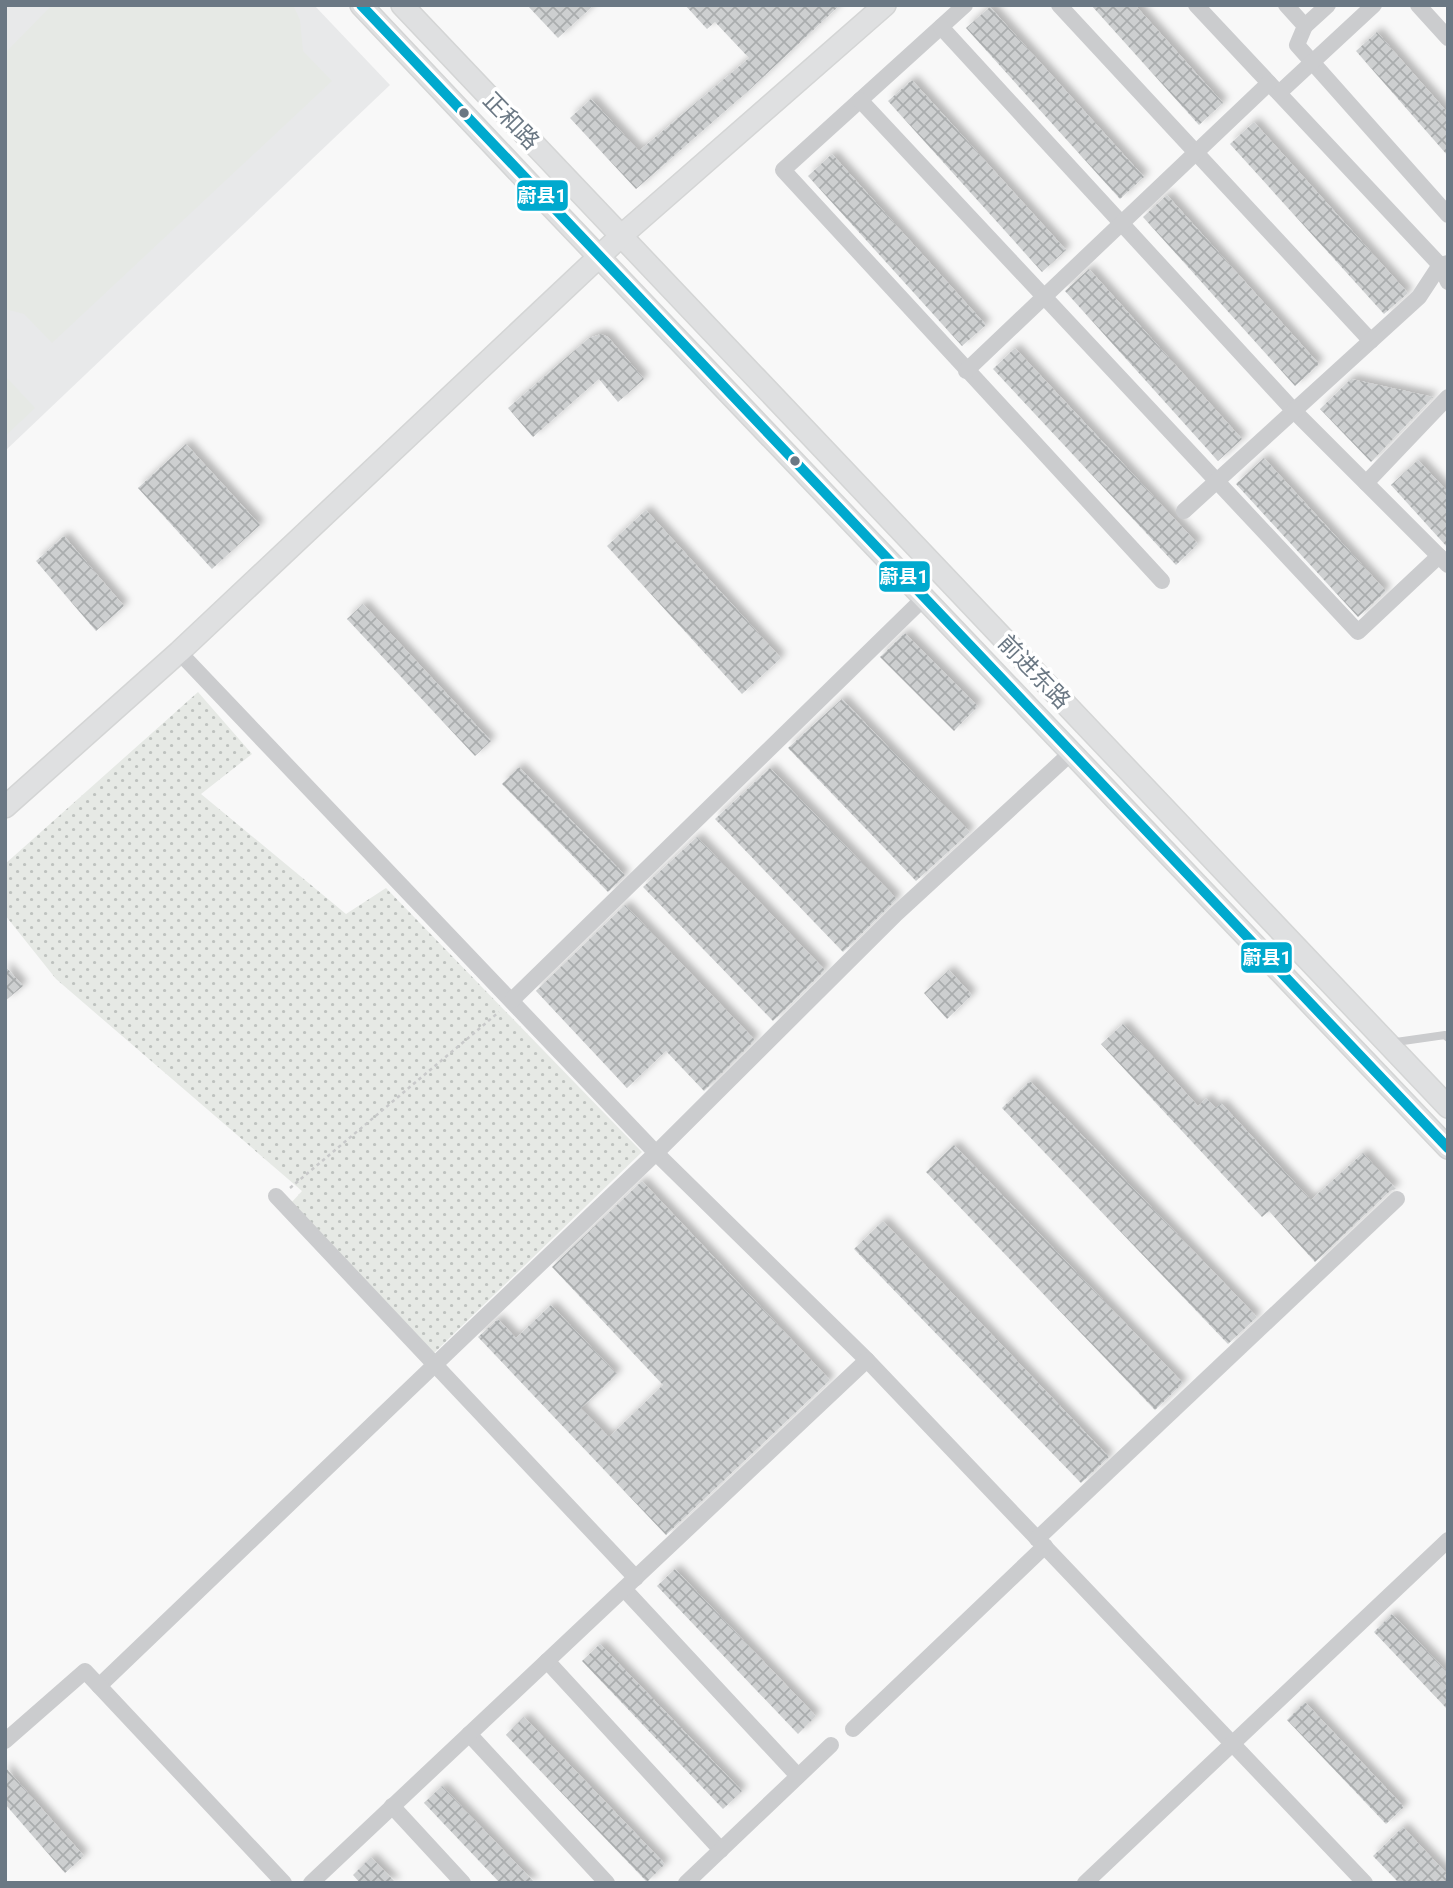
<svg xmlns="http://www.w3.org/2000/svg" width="1453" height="1888" font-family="Roboto,'Noto Sans SC',sans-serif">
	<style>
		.built { fill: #e8e9ea }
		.grass { fill: url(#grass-dots) }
		.pitch { fill: #e6e9e5 }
		.building { fill: url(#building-cross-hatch); filter: url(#shadow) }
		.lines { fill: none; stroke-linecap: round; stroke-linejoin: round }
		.secondary-casing { stroke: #d4d5d5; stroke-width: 24 }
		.path { stroke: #c8c9ca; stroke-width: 2.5; stroke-dasharray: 3.5 3.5; stroke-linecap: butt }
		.lane { stroke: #cbccce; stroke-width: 8 }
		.street { stroke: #cbccce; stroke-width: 16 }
		.secondary { stroke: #dfe0e1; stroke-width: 21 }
		.bus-1-casing { stroke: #fff; stroke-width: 16 }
		.bus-1 { stroke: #00a9ce; stroke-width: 10 }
		.bus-dot { fill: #6b7884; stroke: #fff; stroke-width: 2.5 }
		.labels { text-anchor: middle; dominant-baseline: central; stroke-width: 7; stroke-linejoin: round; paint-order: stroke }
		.street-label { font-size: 23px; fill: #6b7884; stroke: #fff }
		.line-badge { stroke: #fff; stroke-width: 2.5 }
		.badge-label { font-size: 19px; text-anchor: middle; font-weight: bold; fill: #fff }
	</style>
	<defs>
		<pattern id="grass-dots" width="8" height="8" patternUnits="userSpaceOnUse" patternTransform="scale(1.75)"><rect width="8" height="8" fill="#e6e9e5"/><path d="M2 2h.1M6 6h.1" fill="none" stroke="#bec2bf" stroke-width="1.8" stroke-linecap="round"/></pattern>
		<pattern id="building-cross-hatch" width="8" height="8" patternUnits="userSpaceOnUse" patternTransform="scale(1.75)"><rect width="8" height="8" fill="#cdcfd0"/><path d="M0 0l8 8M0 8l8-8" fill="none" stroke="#aaadae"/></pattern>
		<filter id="shadow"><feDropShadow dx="5" dy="-5" stdDeviation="3.5" flood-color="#0004"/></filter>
	</defs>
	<rect width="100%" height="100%" fill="#f8f8f8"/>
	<path class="built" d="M 5,5 L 314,5 L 390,85 L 5,451 Z"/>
	<path class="grass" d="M 198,692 L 252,754 L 201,794 L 346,914 L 386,888 L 642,1152 L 433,1354 L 291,1203 L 302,1191 L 56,979 L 5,915 L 5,864 Z"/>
	<g class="pitch">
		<path d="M 52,5 L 293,5 L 300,20 L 303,51 L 332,81 L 52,343 L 24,314 L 5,309 L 5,53 Z"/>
		<path d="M 7,378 L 35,408 L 5,436 L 5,380 Z"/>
	</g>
	<g class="building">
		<path d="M 527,5 L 594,5 L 558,38 Z"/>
		<path d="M 685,5 L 840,5 L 747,92 L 636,189 L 570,118 L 591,99 L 639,151 L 749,58 L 715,22 L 707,29 Z"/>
		<path d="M 1091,5 L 1135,5 L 1223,103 L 1199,125 Z"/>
		<path d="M 990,7 L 1144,177 L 1120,199 L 966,28 Z"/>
		<path d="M 1377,32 L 1448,113 L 1448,156 L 1356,51 Z"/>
		<path d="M 912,80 L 1066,250 L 1042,272 L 888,101 Z"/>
		<path d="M 1254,122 L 1408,293 L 1384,314 L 1230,144 Z"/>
		<path d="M 832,154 L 986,325 L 962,346 L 808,176 Z"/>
		<path d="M 1167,195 L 1319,364 L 1295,386 L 1143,217 Z"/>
		<path d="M 1089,269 L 1242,439 L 1218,461 L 1065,291 Z"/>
		<path d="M 601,334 L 608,337 L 644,379 L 618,402 L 599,379 L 533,437 L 508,408 L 589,338 Z"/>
		<path d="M 1015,348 L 1198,544 L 1176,565 L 993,369 Z"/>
		<path d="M 1351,379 L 1433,397 L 1371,462 L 1320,409 Z"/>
		<path d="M 186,444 L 260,525 L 212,569 L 138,488 Z"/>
		<path d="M 1264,458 L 1386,591 L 1358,617 L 1236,484 Z"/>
		<path d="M 1418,460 L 1448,492 L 1448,548 L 1391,485 Z"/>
		<path d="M 646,510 L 781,658 L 742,694 L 607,546 Z"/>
		<path d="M 64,536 L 124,606 L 96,631 L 36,561 Z"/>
		<path d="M 363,604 L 491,741 L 475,756 L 347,619 Z"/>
		<path d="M 905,633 L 978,706 L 954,731 L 880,657 Z"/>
		<path d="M 842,699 L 970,832 L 916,881 L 788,748 Z"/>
		<path d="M 519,767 L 625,875 L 608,892 L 502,784 Z"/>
		<path d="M 770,768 L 897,899 L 843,952 L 715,819 Z"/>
		<path d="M 697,837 L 825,970 L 773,1021 L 643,887 Z"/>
		<path d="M 625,905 L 755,1040 L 704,1091 L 666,1051 L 627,1088 L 536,991 Z"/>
		<path d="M 5,966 L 23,986 L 5,1001 Z"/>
		<path d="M 949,970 L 972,995 L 947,1019 L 924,993 Z"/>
		<path d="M 1123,1024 L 1198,1106 L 1206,1098 L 1216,1108 L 1221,1103 L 1311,1200 L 1363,1153 L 1396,1189 L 1390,1191 L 1315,1262 L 1269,1211 L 1262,1217 L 1101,1044 Z"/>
		<path d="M 1030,1081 L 1257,1317 L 1228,1344 L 1002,1108 Z"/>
		<path d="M 954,1145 L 1183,1383 L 1155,1410 L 926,1172 Z"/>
		<path d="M 642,1181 L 830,1380 L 666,1535 L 478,1337 L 498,1319 L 516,1338 L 551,1305 L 617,1374 L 581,1408 L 609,1437 L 663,1385 L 552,1267 Z"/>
		<path d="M 883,1221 L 1109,1457 L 1081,1483 L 854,1249 Z"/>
		<path d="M 675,1569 L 816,1716 L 798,1734 L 657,1586 Z"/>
		<path d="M 1392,1614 L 1448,1673 L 1448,1710 L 1374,1632 Z"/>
		<path d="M 600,1644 L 742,1791 L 723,1809 L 582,1661 Z"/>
		<path d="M 1305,1702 L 1404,1807 L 1386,1824 L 1287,1720 Z"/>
		<path d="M 524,1717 L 665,1864 L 647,1882 L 506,1735 Z"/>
		<path d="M 5,1767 L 84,1856 L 65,1873 L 5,1804 Z"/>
		<path d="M 442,1786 L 535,1883 L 500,1883 L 424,1803 Z"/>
		<path d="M 1403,1827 L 1448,1875 L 1448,1883 L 1399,1883 L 1373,1856 Z"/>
		<path d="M 371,1857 L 396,1883 L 360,1883 L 353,1875 Z"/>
	</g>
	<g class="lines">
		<g class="secondary-casing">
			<g id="secondary">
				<path d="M 361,5 C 721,388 1085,767 1448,1148"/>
				<path d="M 402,5 L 1448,1107"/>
				<path d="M 5,807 L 179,652 L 621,236 L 885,5"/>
			</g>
		</g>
		<path class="path" d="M 290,1188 L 499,1012"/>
		<path class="lane" d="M 1389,1043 L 1445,1035 L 1448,1038"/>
		<g class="street">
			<path d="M 965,5 L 783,170 L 1162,581"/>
			<path d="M 1059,5 L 1371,341"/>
			<path d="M 1196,5 L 1440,265 L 1448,263"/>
			<path d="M 1286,5 L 1305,26 L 1297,45 L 1448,215"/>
			<path d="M 1418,5 L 1448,38"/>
			<path d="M 1305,26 L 1328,5"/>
			<path d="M 941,27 L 1294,411 L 1448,565"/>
			<path d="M 1279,93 L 1374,5"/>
			<path d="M 860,100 L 1358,632 L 1439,556"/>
			<path d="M 1440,265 L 1448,282"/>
			<path d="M 966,371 L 1269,83"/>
			<path d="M 1366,483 L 1448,397"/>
			<path d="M 1184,511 L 1419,297 L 1440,265"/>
			<path d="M 179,652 L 656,1153 L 867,1360 L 1365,1883"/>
			<path d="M 512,1000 L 924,598"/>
			<path d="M 276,1196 L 636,1578"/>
			<path d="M 1037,1539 L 1397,1199"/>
			<path d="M 624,1589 L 798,1776"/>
			<path d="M 547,1661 L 721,1850"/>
			<path d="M 99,1686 L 656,1153 L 896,914 L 1071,753"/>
			<path d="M 853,1729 L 1045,1546"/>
			<path d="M 469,1734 L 607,1883"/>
			<path d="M 5,1741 L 85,1671 L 284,1883"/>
			<path d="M 392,1806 L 463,1883"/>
			<path d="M 311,1883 L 867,1360"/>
			<path d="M 686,1883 L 831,1745"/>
			<path d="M 1085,1883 L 1448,1540"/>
		</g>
		<use href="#secondary" class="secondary"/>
		<g class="bus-1-casing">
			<path id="bus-1" d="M 361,5 L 1448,1148"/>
		</g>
		<use href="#bus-1" class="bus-1"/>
	</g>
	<g class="bus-dot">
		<circle cx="464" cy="113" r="6"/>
		<circle cx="795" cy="461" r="6"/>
	</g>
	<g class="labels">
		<g class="street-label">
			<text transform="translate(511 121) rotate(46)">正和路</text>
			<text transform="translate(1034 672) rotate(46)">前进东路</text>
		</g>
	</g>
	<g class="line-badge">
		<rect x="516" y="179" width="53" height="33" rx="7" fill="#00a9ce"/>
		<rect x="878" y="560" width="53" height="33" rx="7" fill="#00a9ce"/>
		<rect x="1240" y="941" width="53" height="33" rx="7" fill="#00a9ce"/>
	</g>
	<g class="badge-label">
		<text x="542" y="202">蔚县1</text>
		<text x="904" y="583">蔚县1</text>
		<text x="1267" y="964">蔚县1</text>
	</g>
	<rect width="1453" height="1888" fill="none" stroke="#6b7884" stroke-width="14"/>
</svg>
